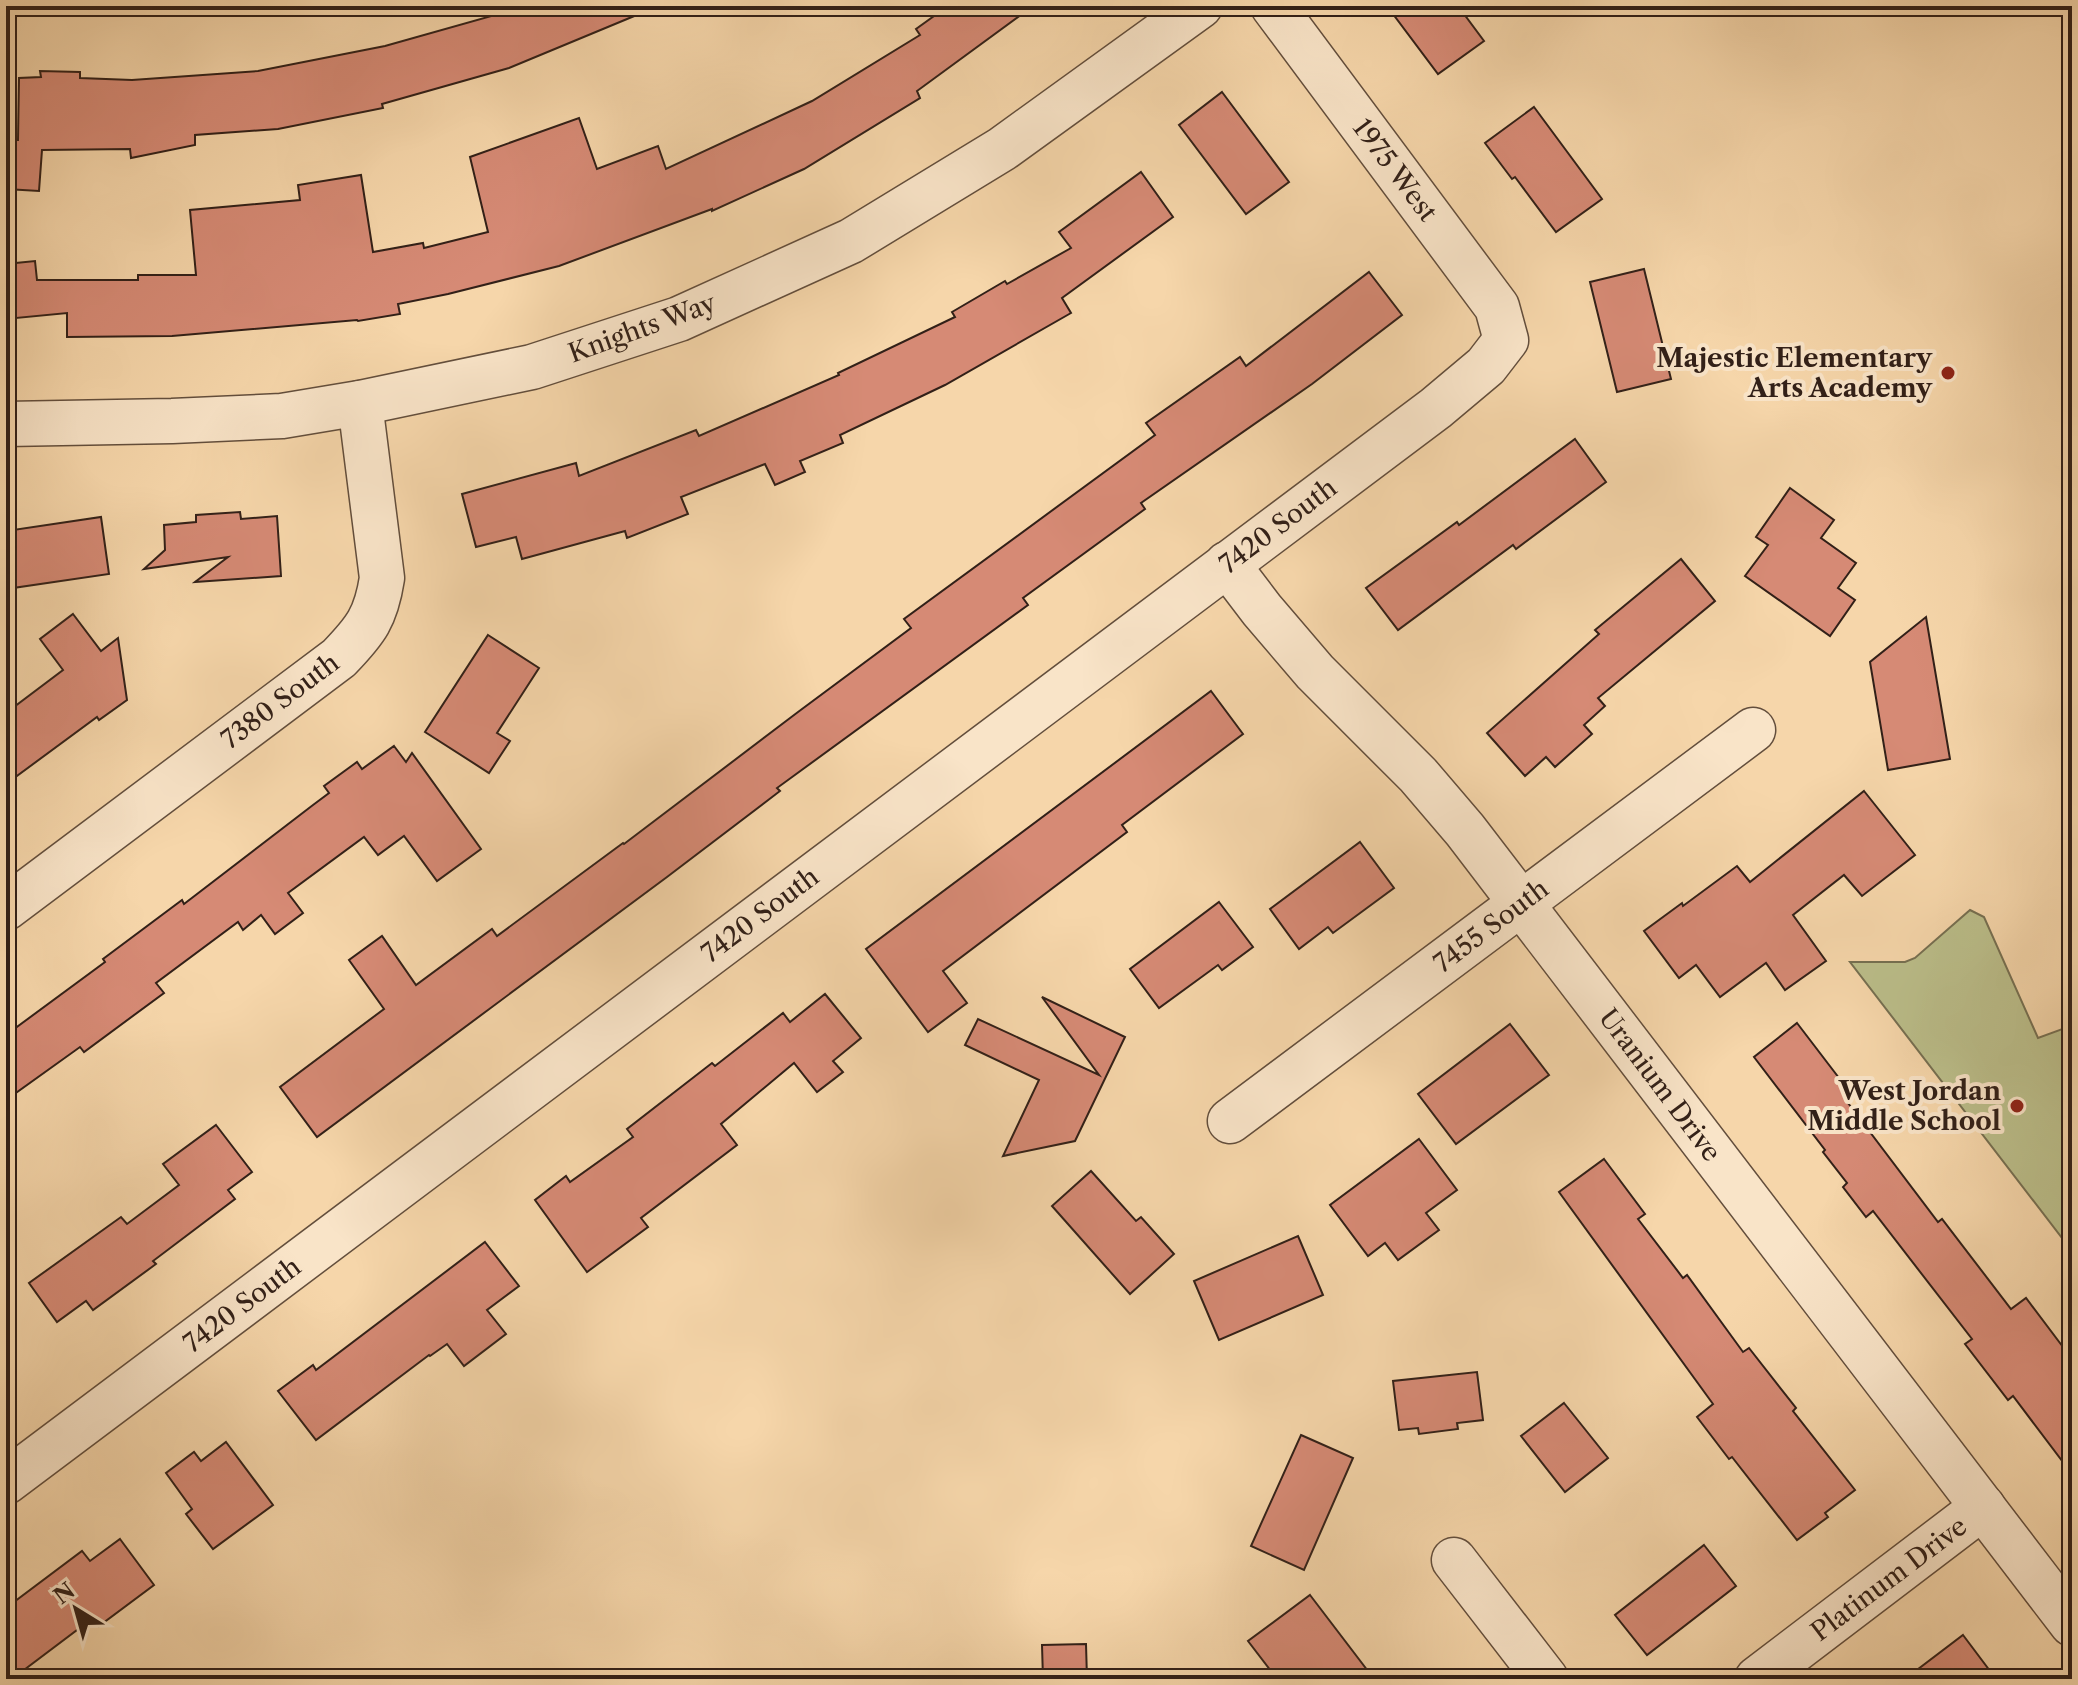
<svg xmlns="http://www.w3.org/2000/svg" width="2078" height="1685" font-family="'Libre Caslon Text',serif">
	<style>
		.green { fill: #bbbe8a; stroke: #766f51; stroke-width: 2 }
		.building { fill: #d68a75; stroke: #322018; stroke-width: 2 }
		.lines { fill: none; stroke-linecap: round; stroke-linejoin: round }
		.minor-casing { stroke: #634e3c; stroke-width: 47 }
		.minor { stroke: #f9e4c8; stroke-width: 44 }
		.poi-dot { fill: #8f2418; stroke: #f9e4c8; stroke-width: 3 }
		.labels { text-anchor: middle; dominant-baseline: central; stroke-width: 8; stroke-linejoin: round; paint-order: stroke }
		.street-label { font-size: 26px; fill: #322018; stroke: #f9e4c8 }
		.poi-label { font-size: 26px; font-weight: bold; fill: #322018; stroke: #f9e4c8; text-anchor: end }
	</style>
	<rect width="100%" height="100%" fill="#f6d6aa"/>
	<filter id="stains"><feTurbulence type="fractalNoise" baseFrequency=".0025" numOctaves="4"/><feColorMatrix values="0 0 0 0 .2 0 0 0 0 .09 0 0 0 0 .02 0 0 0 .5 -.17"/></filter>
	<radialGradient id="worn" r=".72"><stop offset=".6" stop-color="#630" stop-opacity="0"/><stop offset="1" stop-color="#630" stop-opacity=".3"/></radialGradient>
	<path class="green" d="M 1970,910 L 1984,917 L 2038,1038 L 2065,1028 L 2072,1033 L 2072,1251 L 1850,962 L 1905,962 L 1915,958 Z"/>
	<g class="building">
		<path d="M 527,6 L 656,7 L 509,68 L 382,104 L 383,108 L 278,129 L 195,135 L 195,145 L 131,158 L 130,149 L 42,150 L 39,191 L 6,189 L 6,140 L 18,140 L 19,78 L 41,77 L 40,71 L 80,72 L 80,78 L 132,80 L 258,71 L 385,46 Z"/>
		<path d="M 948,6 L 1033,6 L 917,91 L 920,98 L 804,169 L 712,211 L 712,209 L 559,266 L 448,294 L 398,304 L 400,314 L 358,321 L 357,320 L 172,336 L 67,337 L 67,313 L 6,319 L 6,264 L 35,261 L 37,280 L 138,280 L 138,275 L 196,275 L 190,210 L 300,200 L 298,185 L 361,175 L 373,252 L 423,243 L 424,248 L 488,232 L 470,157 L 579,118 L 597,169 L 658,146 L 666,169 L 812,101 L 920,35 L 916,29 Z"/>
		<path d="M 1387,6 L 1458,6 L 1484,41 L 1438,74 Z"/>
		<path d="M 1222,92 L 1289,182 L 1246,214 L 1179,125 Z"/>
		<path d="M 1534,107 L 1602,199 L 1556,232 L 1515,177 L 1512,179 L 1485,143 Z"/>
		<path d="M 1141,172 L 1173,217 L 1062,298 L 1071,313 L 945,385 L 840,435 L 843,443 L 800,461 L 805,472 L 775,485 L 765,464 L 681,497 L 688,514 L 627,538 L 625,531 L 522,559 L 516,537 L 476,547 L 462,494 L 576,463 L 579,476 L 696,430 L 699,436 L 839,375 L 838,373 L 955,317 L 952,312 L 1005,281 L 1007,284 L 1071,248 L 1059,232 Z"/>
		<path d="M 1644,269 L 1671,379 L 1617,392 L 1590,282 Z"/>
		<path d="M 1369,272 L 1402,315 L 1312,384 L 1141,503 L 1145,509 L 1023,598 L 1028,605 L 777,788 L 780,791 L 667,877 L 317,1137 L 280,1087 L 384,1009 L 349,960 L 382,936 L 416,985 L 492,929 L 497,936 L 623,843 L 624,844 L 798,712 L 911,628 L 904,619 L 1155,435 L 1146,423 L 1240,357 L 1246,366 Z"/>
		<path d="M 1575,439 L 1606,482 L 1516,549 L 1513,545 L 1398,630 L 1366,588 L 1457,522 L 1459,525 Z"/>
		<path d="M 1790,488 L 1834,520 L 1821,538 L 1856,563 L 1838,588 L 1855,600 L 1830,636 L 1745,576 L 1768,545 L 1756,537 Z"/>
		<path d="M 240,512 L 241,519 L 277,516 L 281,576 L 195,582 L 228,557 L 144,569 L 165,550 L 164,525 L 196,522 L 196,515 Z"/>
		<path d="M 101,517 L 109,574 L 6,589 L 6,531 Z"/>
		<path d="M 1681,559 L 1715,601 L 1598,698 L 1605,706 L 1584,725 L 1592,734 L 1555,767 L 1546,757 L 1525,776 L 1487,733 L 1599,634 L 1595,630 Z"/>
		<path d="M 73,614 L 101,651 L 118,638 L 127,700 L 99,720 L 97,717 L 6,784 L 6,713 L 63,670 L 40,639 Z"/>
		<path d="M 1926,617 L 1950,759 L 1888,770 L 1870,662 Z"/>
		<path d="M 488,635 L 539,668 L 497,733 L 510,741 L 489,773 L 425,732 Z"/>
		<path d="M 1211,691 L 1243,734 L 1122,825 L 1127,832 L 943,971 L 967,1003 L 928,1032 L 866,949 Z"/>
		<path d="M 394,746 L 406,762 L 412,753 L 481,849 L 437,881 L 404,836 L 378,855 L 364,837 L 288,893 L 303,913 L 275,934 L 261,915 L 243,930 L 238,922 L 156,983 L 164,993 L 84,1052 L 80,1047 L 6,1100 L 6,1035 L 105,962 L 103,959 L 182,900 L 184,904 L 313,805 L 329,793 L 324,786 L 357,762 L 362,769 Z"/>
		<path d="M 1864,791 L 1915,855 L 1862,896 L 1844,875 L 1793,915 L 1826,961 L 1785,990 L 1766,963 L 1720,997 L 1696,965 L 1679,978 L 1644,931 L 1682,903 L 1683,906 L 1737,866 L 1750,882 Z"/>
		<path d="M 1360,842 L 1394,888 L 1333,933 L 1328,927 L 1299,949 L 1270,909 Z"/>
		<path d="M 1219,902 L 1253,947 L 1222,970 L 1218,965 L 1159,1008 L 1130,969 Z"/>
		<path d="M 825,994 L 861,1038 L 833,1061 L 843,1072 L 817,1092 L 794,1063 L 721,1124 L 737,1145 L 641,1218 L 648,1227 L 587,1272 L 535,1200 L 566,1176 L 570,1182 L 633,1137 L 627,1129 L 712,1063 L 715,1066 L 783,1013 L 790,1022 Z"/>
		<path d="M 1042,997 L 1125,1037 L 1075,1141 L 1003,1156 L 1039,1080 L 965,1045 L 978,1019 L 1099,1075 Z"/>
		<path d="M 1797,1023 L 1839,1078 L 1837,1081 L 1849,1096 L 1845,1099 L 1938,1222 L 1942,1219 L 2011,1309 L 2026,1298 L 2072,1359 L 2072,1474 L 2013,1396 L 2008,1400 L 1965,1344 L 1972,1339 L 1873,1211 L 1866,1217 L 1843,1187 L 1847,1183 L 1823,1152 L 1825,1150 L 1754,1057 Z"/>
		<path d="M 1510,1024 L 1549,1075 L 1456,1144 L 1418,1094 Z"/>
		<path d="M 216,1125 L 252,1172 L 228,1190 L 235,1199 L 153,1261 L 156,1264 L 93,1310 L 86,1301 L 57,1322 L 29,1283 L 121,1217 L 127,1224 L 179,1185 L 163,1164 Z"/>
		<path d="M 1419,1139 L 1457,1190 L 1426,1213 L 1439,1230 L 1398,1260 L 1385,1243 L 1368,1256 L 1330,1205 Z"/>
		<path d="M 1604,1159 L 1645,1214 L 1638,1219 L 1683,1278 L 1687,1275 L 1743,1352 L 1749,1348 L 1796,1408 L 1793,1411 L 1855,1490 L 1825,1513 L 1828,1517 L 1797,1540 L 1732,1457 L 1729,1459 L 1697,1417 L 1713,1404 L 1559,1192 Z"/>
		<path d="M 1091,1171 L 1136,1221 L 1141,1217 L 1174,1254 L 1130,1294 L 1052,1206 Z"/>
		<path d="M 1298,1236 L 1323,1295 L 1219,1340 L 1194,1281 Z"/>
		<path d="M 485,1242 L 519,1286 L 487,1310 L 506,1334 L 464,1366 L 447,1344 L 430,1356 L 429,1355 L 316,1440 L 278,1391 L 313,1365 L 316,1370 Z"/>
		<path d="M 1477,1372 L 1483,1420 L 1457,1423 L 1458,1429 L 1419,1434 L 1418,1428 L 1399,1430 L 1393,1381 Z"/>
		<path d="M 1564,1403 L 1608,1458 L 1565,1492 L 1521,1436 Z"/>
		<path d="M 1301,1435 L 1353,1458 L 1304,1570 L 1251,1546 Z"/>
		<path d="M 226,1442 L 273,1505 L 213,1549 L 186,1514 L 192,1509 L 166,1473 L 194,1452 L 201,1461 Z"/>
		<path d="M 120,1539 L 154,1585 L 99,1626 L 93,1618 L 12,1679 L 6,1679 L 6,1608 L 82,1551 L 90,1561 Z"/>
		<path d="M 1704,1545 L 1736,1586 L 1647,1655 L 1615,1615 Z"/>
		<path d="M 1310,1595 L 1374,1679 L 1277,1679 L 1248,1641 Z"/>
		<path d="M 1963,1635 L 1996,1679 L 1905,1679 Z"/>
		<path d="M 1086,1644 L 1087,1679 L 1043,1679 L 1042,1645 Z"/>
	</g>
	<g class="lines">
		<g class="minor-casing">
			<g id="minor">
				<path d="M 6,424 L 172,421 L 282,416 L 360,403 L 532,367 L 679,319 L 851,241 L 1002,149 L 1200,6"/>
				<path d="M 1227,564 L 1262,610 L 1315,672 L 1418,775 L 1465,830 L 2072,1624"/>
				<path d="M 6,908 L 339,658 C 366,630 376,617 382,578 L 360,403"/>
				<path d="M 1230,1121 L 1753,730"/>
				<path d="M 6,1482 L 1436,408 L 1486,366 L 1506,340 L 1497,307 L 1273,6"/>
				<path d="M 1454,1560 L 1546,1679"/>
				<path d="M 1757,1679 L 1983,1507"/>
			</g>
		</g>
		<use href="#minor" class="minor"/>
	</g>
	<g class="poi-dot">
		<circle cx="1948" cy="373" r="8"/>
		<circle cx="2017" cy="1106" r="8"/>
	</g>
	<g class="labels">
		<g class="street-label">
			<text transform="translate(1395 170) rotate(53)">1975 West</text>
			<text transform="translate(642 328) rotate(-20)">Knights Way</text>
			<text transform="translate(1278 526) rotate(-37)">7420 South</text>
			<text transform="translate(280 701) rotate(-37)">7380 South</text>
			<text transform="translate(760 915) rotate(-37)">7420 South</text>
			<text transform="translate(1491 926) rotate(-37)">7455 South</text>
			<text transform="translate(1660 1085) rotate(53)">Uranium Drive</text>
			<text transform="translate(242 1305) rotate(-37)">7420 South</text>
			<text transform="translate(1889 1579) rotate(-37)">Platinum Drive</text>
		</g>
		<g class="poi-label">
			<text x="1932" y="358">Majestic Elementary<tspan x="1932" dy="30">Arts Academy</tspan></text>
			<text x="2001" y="1091">West Jordan<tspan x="2001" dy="30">Middle School</tspan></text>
		</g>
	</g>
	<rect width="2078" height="1685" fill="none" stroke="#f6d6aa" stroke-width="32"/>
	<rect x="8" y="8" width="2062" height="1669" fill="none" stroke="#322018" stroke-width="4"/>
	<rect x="16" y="16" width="2046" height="1653" fill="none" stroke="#322018" stroke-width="2"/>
	<g transform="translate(76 1609) rotate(323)" stroke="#f9e4c8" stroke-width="6" paint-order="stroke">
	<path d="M0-6L14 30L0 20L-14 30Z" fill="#322018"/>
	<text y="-12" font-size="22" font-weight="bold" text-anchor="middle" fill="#322018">N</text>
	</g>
	<rect width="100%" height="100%" filter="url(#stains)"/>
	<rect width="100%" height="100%" fill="url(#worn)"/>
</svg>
